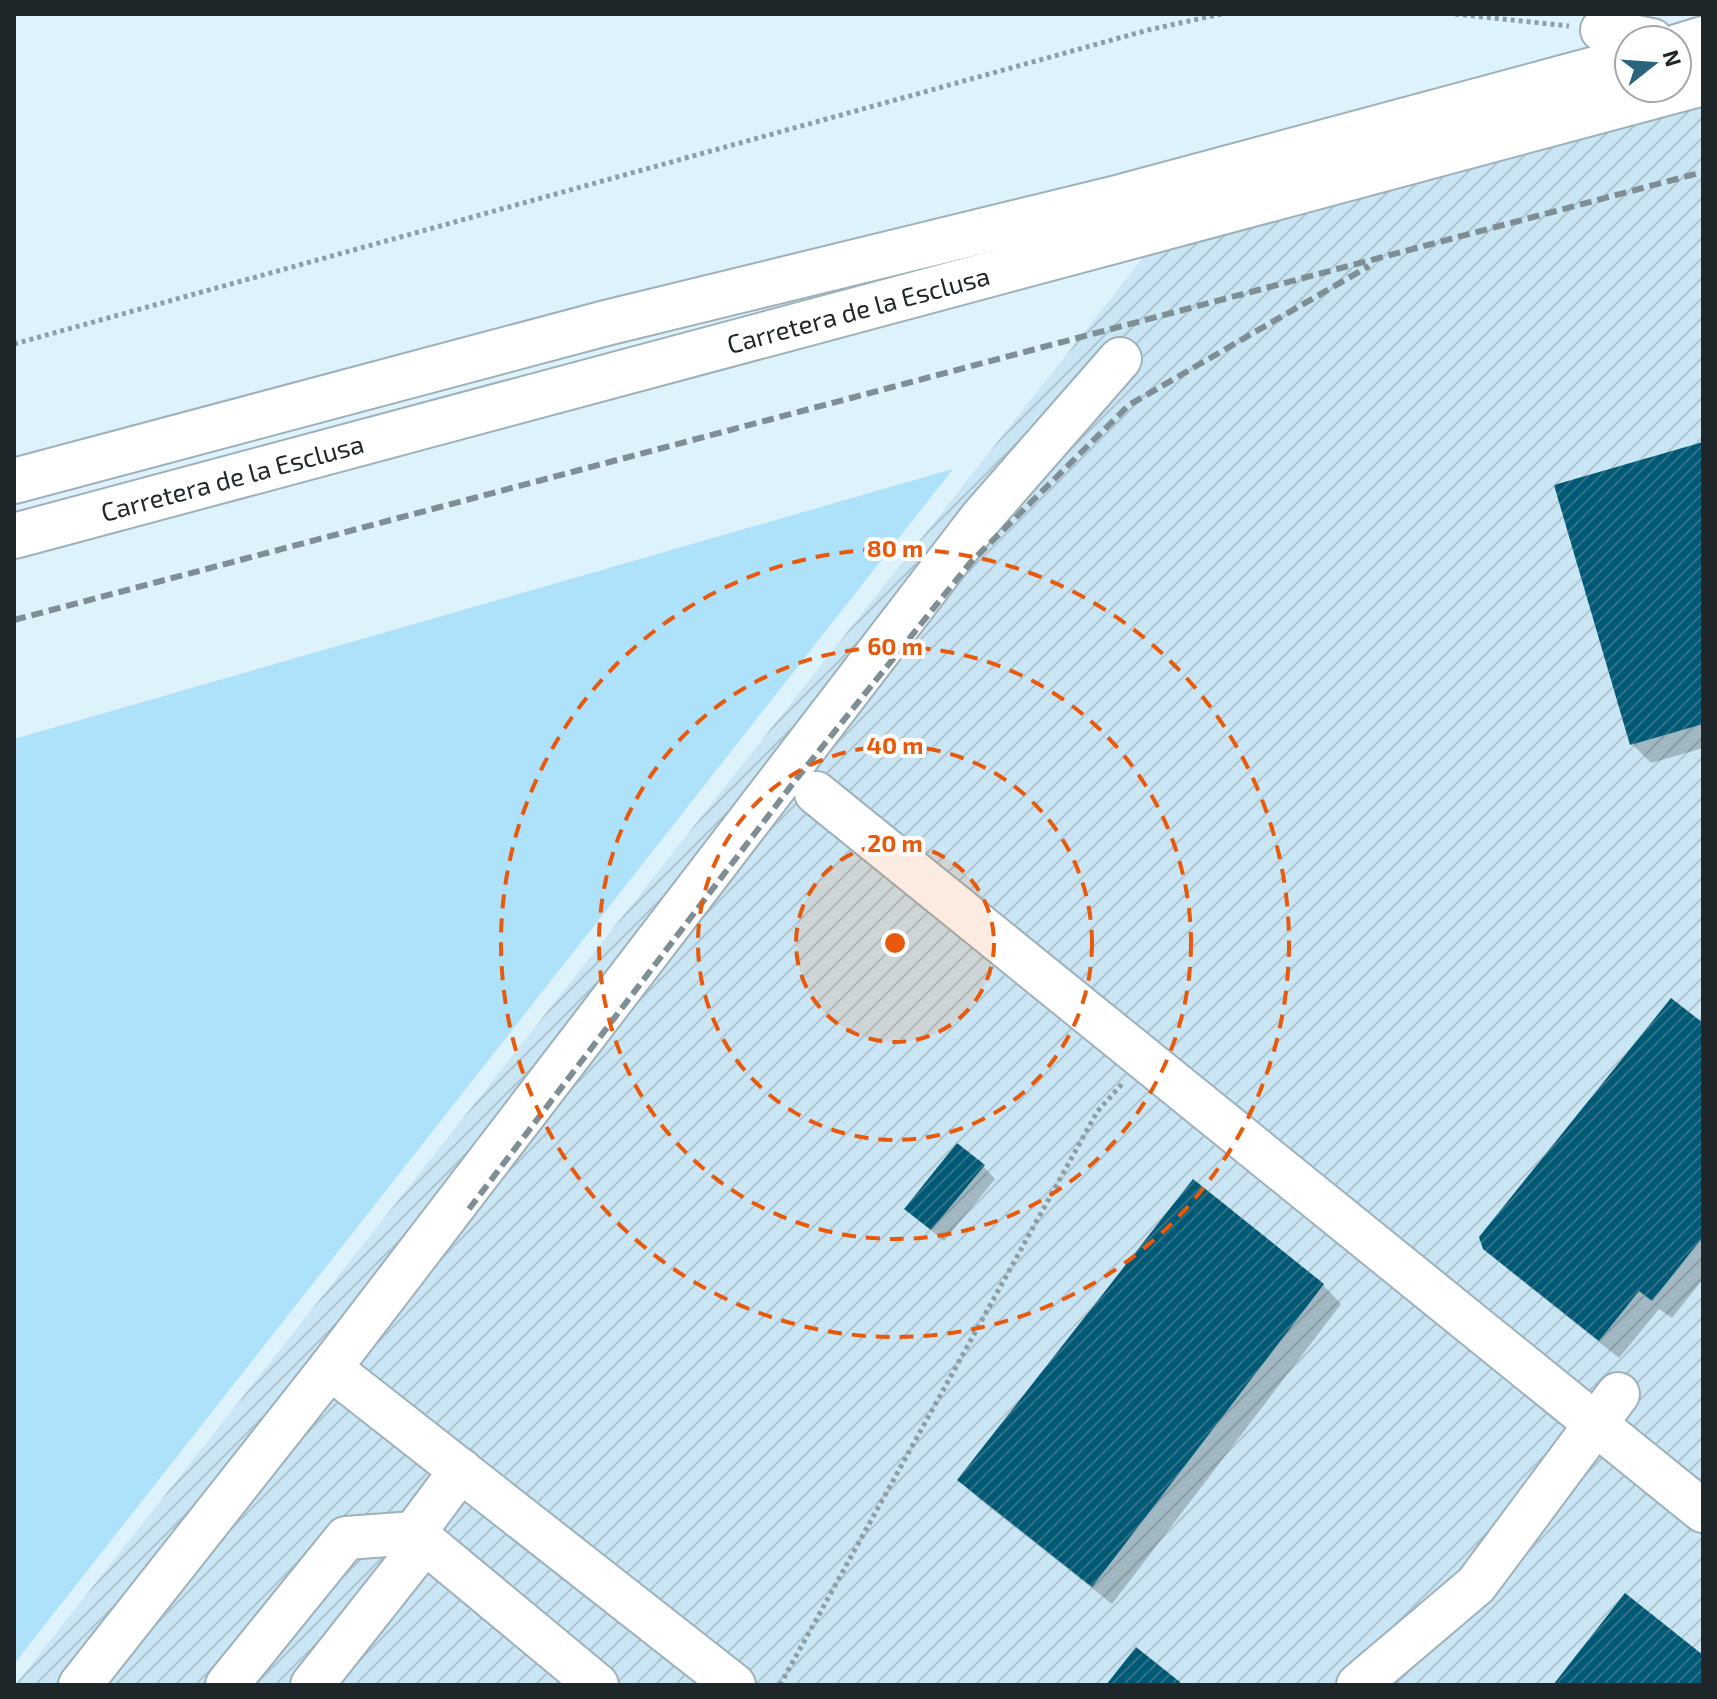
<svg xmlns="http://www.w3.org/2000/svg" width="1717" height="1699" font-family="'Exo 2',sans-serif">
	<style>
		.industrial { fill: url(#industrial-furrows) }
		.green { fill: #aee2fa }
		.shadow { fill: #0003 }
		.building { fill: url(#building-hatch) }
		.lines { fill: none; stroke-linecap: round; stroke-linejoin: round }
		.minor-casing { stroke: #9eb1ba; stroke-width: 46 }
		.highway-casing { stroke: #9eb1ba; stroke-width: 48 }
		.path { stroke: #8f9ea5; stroke-width: 5; stroke-dasharray: 4 4; stroke-linecap: butt }
		.minor { stroke: #fff; stroke-width: 42 }
		.highway { stroke: #fff; stroke-width: 44 }
		.rail { stroke: #7f8d94; stroke-width: 6; stroke-dasharray: 12 6; stroke-linecap: butt }
		.ring { fill: none; stroke: #e8590c; stroke-width: 4; stroke-dasharray: 14 10 }
		.labels { text-anchor: middle; dominant-baseline: central; stroke-width: 8; stroke-linejoin: round; paint-order: stroke }
		.street-label { font-size: 26px; fill: #1f262a; stroke: #fff }
		.centre { fill: #e8590c; stroke: #fff; stroke-width: 4 }
		.ring-label { font-size: 24px; text-anchor: middle; font-weight: bold; fill: #e8590c; stroke: #fff; stroke-width: 8; stroke-linejoin: round; paint-order: stroke }
	</style>
	<defs>
		<pattern id="industrial-furrows" width="10" height="10" patternUnits="userSpaceOnUse" patternTransform="scale(2)"><rect width="10" height="10" fill="#cae6f4"/><path d="M-1 1l2-2M0 10L10 0M9 11l2-2" fill="none" stroke="#adc5d1"/></pattern>
		<pattern id="building-hatch" width="6" height="6" patternUnits="userSpaceOnUse" patternTransform="scale(2)"><rect width="6" height="6" fill="#005975"/><path d="M-1 1l2-2M0 6l6-6M5 7l2-2" fill="none" stroke="#2f7288"/></pattern>
	</defs>
	<rect width="100%" height="100%" fill="#def2fc"/>
	<path class="industrial" d="M 1703,21 L 1703,1685 L 15,1685 L 1229,149 L 1629,88 L 1677,88 Z"/>
	<path class="green" d="M 953,469 L 14,1664 L 14,739 Z"/>
	<g class="shadow">
		<path d="M 1703,444 L 1703,748 L 1651,763 L 1632,744 Z"/>
		<path d="M 1703,1026 L 1703,1279 L 1672,1318 L 1659,1309 L 1619,1358 L 1505,1267 L 1485,1248 Z"/>
		<path d="M 983,1166 L 995,1179 L 944,1241 L 906,1209 Z"/>
		<path d="M 1323,1285 L 1341,1304 L 1112,1604 L 978,1498 L 959,1479 Z"/>
	</g>
	<g class="building">
		<path d="M 1703,442 L 1703,724 L 1630,745 L 1554,485 Z"/>
		<path d="M 1671,998 L 1703,1023 L 1703,1237 L 1652,1301 L 1639,1291 L 1599,1341 L 1483,1249 L 1479,1237 Z"/>
		<path d="M 957,1143 L 985,1165 L 931,1230 L 904,1209 Z"/>
		<path d="M 1193,1179 L 1324,1284 L 1092,1587 L 957,1480 Z"/>
		<path d="M 1625,1593 L 1703,1655 L 1703,1685 L 1553,1685 Z"/>
		<path d="M 1136,1647 L 1180,1682 L 1178,1685 L 1106,1685 Z"/>
	</g>
	<g class="lines">
		<g class="minor-casing">
			<g id="minor">
				<path d="M 1602,30 L 1652,40"/>
				<path d="M 816,793 L 1703,1511"/>
				<path d="M 330,1368 L 734,1685"/>
				<path d="M 414,1533 L 461,1470"/>
				<path d="M 80,1685 L 330,1368 L 981,518 L 1120,359"/>
				<path d="M 227,1685 L 346,1538 L 414,1533 L 597,1685"/>
				<path d="M 312,1685 L 425,1542"/>
				<path d="M 1358,1685 L 1476,1585 L 1618,1394"/>
			</g>
		</g>
		<g class="highway-casing">
			<g id="highway">
				<path d="M 1677,47 L 1703,39"/>
				<path d="M 14,481 L 606,323 L 1121,197 L 1629,60"/>
				<path d="M 14,536 L 1703,83"/>
			</g>
		</g>
		<g class="path">
			<path d="M 1455,14 L 1569,26"/>
			<path d="M 14,344 L 1148,30 L 1221,14"/>
			<path d="M 780,1685 L 1097,1112 L 1122,1084"/>
		</g>
		<use href="#minor" class="minor"/>
		<use href="#highway" class="highway"/>
		<g class="rail">
			<path d="M 14,620 L 1703,172"/>
			<path d="M 469,1209 L 794,782 L 970,563 L 1129,405 L 1369,266"/>
		</g>
	</g>
	<circle cx="895" cy="943" r="99" fill="#e8590c" fill-opacity=".12"/>
	<g class="ring">
		<circle cx="895" cy="943" r="99"/>
		<circle cx="895" cy="943" r="197"/>
		<circle cx="895" cy="943" r="296"/>
		<circle cx="895" cy="943" r="394"/>
	</g>
	<g class="labels">
		<g class="street-label">
			<text transform="translate(858 309) rotate(-15)">Carretera de la Esclusa</text>
			<text transform="translate(232 477) rotate(-15)">Carretera de la Esclusa</text>
		</g>
	</g>
	<circle cx="895" cy="943" r="12" class="centre"/>
	<g class="ring-label">
		<text x="895" y="557">80 m</text>
		<text x="895" y="655">60 m</text>
		<text x="895" y="754">40 m</text>
		<text x="895" y="852">20 m</text>
	</g>
	<rect width="1717" height="1699" fill="none" stroke="#1f262a" stroke-width="32"/>
	<g transform="translate(1653 64) rotate(73)"><circle r="38" fill="#ffffff" stroke="#a5a8aa" stroke-width="2"/>
	<path d="M0-6L14 30L0 20L-14 30Z" fill="#2a657d"/>
	<text y="-12" font-size="22" font-weight="bold" text-anchor="middle" fill="#1f262a">N</text>
	</g>
</svg>
